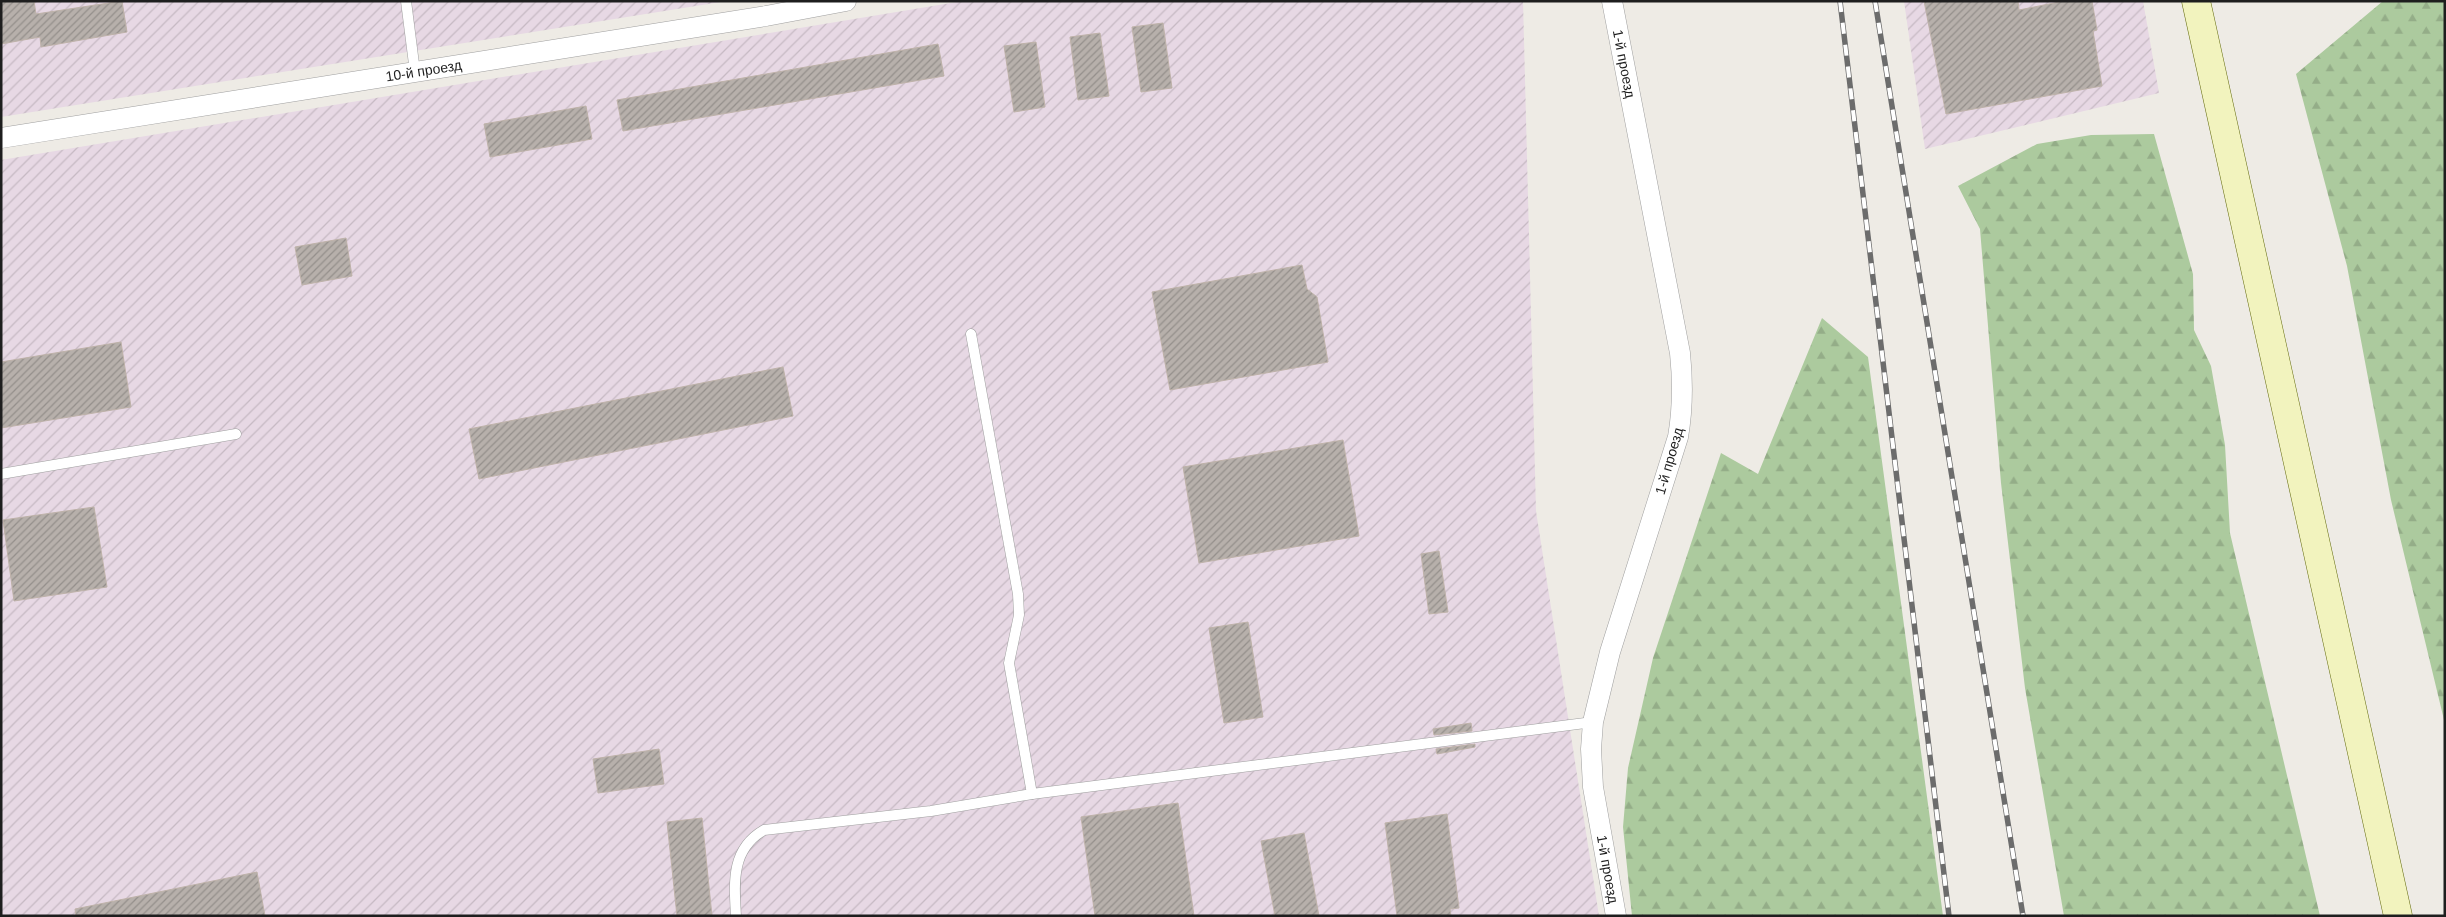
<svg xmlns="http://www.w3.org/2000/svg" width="2446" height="917" font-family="Arial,sans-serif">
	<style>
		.industrial { fill: url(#industrial-furrows) }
		.forest { fill: url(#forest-firs) }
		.building { fill: url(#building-hatch); stroke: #beb2a9 }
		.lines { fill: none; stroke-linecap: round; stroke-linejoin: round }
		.service-casing { stroke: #9f9f9f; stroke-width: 11 }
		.minor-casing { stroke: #9f9f9f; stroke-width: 21 }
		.secondary-casing { stroke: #646b0f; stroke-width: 29 }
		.service { stroke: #fff; stroke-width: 10 }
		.minor { stroke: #fff; stroke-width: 20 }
		.secondary { stroke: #f2f3be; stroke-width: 28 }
		.rail-casing { stroke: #6c6c6c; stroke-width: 5.5 }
		.rail { stroke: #fff; stroke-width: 4; stroke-dasharray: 11; stroke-linecap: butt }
		.labels { text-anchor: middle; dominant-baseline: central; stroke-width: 4; stroke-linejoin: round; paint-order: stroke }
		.street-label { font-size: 14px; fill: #1e1e1e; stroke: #fff }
	</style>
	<defs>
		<pattern id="industrial-furrows" width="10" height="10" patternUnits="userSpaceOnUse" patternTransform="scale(1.25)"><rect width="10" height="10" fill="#e7d8e4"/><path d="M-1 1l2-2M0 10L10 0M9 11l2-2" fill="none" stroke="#c6b9c3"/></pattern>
		<pattern id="forest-firs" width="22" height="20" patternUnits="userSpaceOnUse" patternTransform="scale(1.25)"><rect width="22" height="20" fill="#acca9e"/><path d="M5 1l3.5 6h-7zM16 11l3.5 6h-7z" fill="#94ad88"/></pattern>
		<pattern id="building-hatch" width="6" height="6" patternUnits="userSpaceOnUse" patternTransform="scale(1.25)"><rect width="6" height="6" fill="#b7b0ab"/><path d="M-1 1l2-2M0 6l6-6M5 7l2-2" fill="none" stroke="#948f8b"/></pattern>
	</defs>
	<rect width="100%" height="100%" fill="#eeebe5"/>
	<g class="industrial">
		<path d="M 1,1 L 727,1 L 1,117 Z"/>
		<path d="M 963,1 L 1523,1 L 1536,511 L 1599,916 L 1,916 L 1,160 Z"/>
		<path d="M 1904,1 L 2143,1 L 2159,93 L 1925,149 Z"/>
	</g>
	<g class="forest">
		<path d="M 2383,1 L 2445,1 L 2445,724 L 2391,500 L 2347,266 L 2296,74 Z"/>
		<path d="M 2154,134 L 2193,274 L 2194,330 L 2211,366 L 2225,445 L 2230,533 L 2320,916 L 2064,916 L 2025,688 L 2001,483 L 1980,229 L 1958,186 L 2037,144 L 2091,135 Z"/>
		<path d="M 1822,318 L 1868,357 L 1943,916 L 1632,916 L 1623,827 L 1628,768 L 1653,658 L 1721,453 L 1758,474 Z"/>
	</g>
	<g class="building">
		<path d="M 1,1 L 34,1 L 36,14 L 122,1 L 127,32 L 41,47 L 40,37 L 1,44 Z"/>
		<path d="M 1924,1 L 2018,1 L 2019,10 L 2064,1 L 2092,1 L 2097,30 L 2093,31 L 2102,86 L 1946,114 Z"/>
		<path d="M 1163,23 L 1172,88 L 1141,92 L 1132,27 Z"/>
		<path d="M 1100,33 L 1109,96 L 1078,100 L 1070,37 Z"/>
		<path d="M 1036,42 L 1045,107 L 1014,112 L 1004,46 Z"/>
		<path d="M 938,44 L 944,76 L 623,131 L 617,100 Z"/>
		<path d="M 586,106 L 592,139 L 490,157 L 484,124 Z"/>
		<path d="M 346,238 L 352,276 L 302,285 L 295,247 Z"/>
		<path d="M 1302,265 L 1307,289 L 1317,297 L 1328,362 L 1170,390 L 1152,292 Z"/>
		<path d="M 121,342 L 131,407 L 1,428 L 1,362 Z"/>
		<path d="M 783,367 L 793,416 L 479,479 L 469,429 Z"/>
		<path d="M 1343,440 L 1359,536 L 1199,563 L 1183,467 Z"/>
		<path d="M 94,507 L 107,587 L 14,601 L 3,520 Z"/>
		<path d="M 1439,551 L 1448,612 L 1429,614 L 1421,554 Z"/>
		<path d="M 1248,622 L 1263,717 L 1224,723 L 1209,628 Z"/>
		<path d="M 1471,723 L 1472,731 L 1434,735 L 1433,729 Z"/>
		<path d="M 1475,744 L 1475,747 L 1437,754 L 1436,749 Z"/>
		<path d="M 659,749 L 664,784 L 598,793 L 593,759 Z"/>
		<path d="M 1178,803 L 1194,916 L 1095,916 L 1081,817 Z"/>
		<path d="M 1447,814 L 1459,908 L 1450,909 L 1451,916 L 1397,916 L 1385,823 Z"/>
		<path d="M 702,818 L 712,916 L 677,916 L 667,822 Z"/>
		<path d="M 1304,833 L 1319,916 L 1275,916 L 1261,841 Z"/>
		<path d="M 257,872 L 265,916 L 76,916 L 75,909 Z"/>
	</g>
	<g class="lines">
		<g class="service-casing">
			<g id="service">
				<path d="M 406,1 L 415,72"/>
				<path d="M 971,334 L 1018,594 L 1019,615 L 1009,663 L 1032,794 L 1593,722"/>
				<path d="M 1,474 L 236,434"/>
				<path d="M 736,916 C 734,882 731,849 764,830 L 931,811 L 1032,794"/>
			</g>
		</g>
		<g class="minor-casing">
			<g id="minor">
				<path id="s1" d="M 1612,1 L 1680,353 C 1683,382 1683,408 1678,437 L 1610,652 L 1593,722 L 1591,749 L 1593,787 L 1616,916"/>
				<path id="s2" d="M 1,138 L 766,16 L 846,1"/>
			</g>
		</g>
		<g class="secondary-casing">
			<path id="secondary" d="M 2196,1 L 2398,916"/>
		</g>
		<use href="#service" class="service"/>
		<use href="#minor" class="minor"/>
		<use href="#secondary" class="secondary"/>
		<g class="rail-casing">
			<g id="rail">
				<path d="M 1840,1 L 1949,916"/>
				<path d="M 1875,1 L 2023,916"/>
			</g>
		</g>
		<use href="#rail" class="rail"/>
	</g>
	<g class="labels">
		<g class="street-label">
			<text stroke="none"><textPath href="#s1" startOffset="64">1-й проезд</textPath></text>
			<text stroke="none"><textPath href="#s2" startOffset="428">10-й проезд</textPath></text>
			<text transform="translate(1669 461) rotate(-74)">1-й проезд</text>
			<text stroke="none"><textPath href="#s1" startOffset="889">1-й проезд</textPath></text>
		</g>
	</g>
	<rect width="2446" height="917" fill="none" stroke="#1e1e1e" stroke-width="5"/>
</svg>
